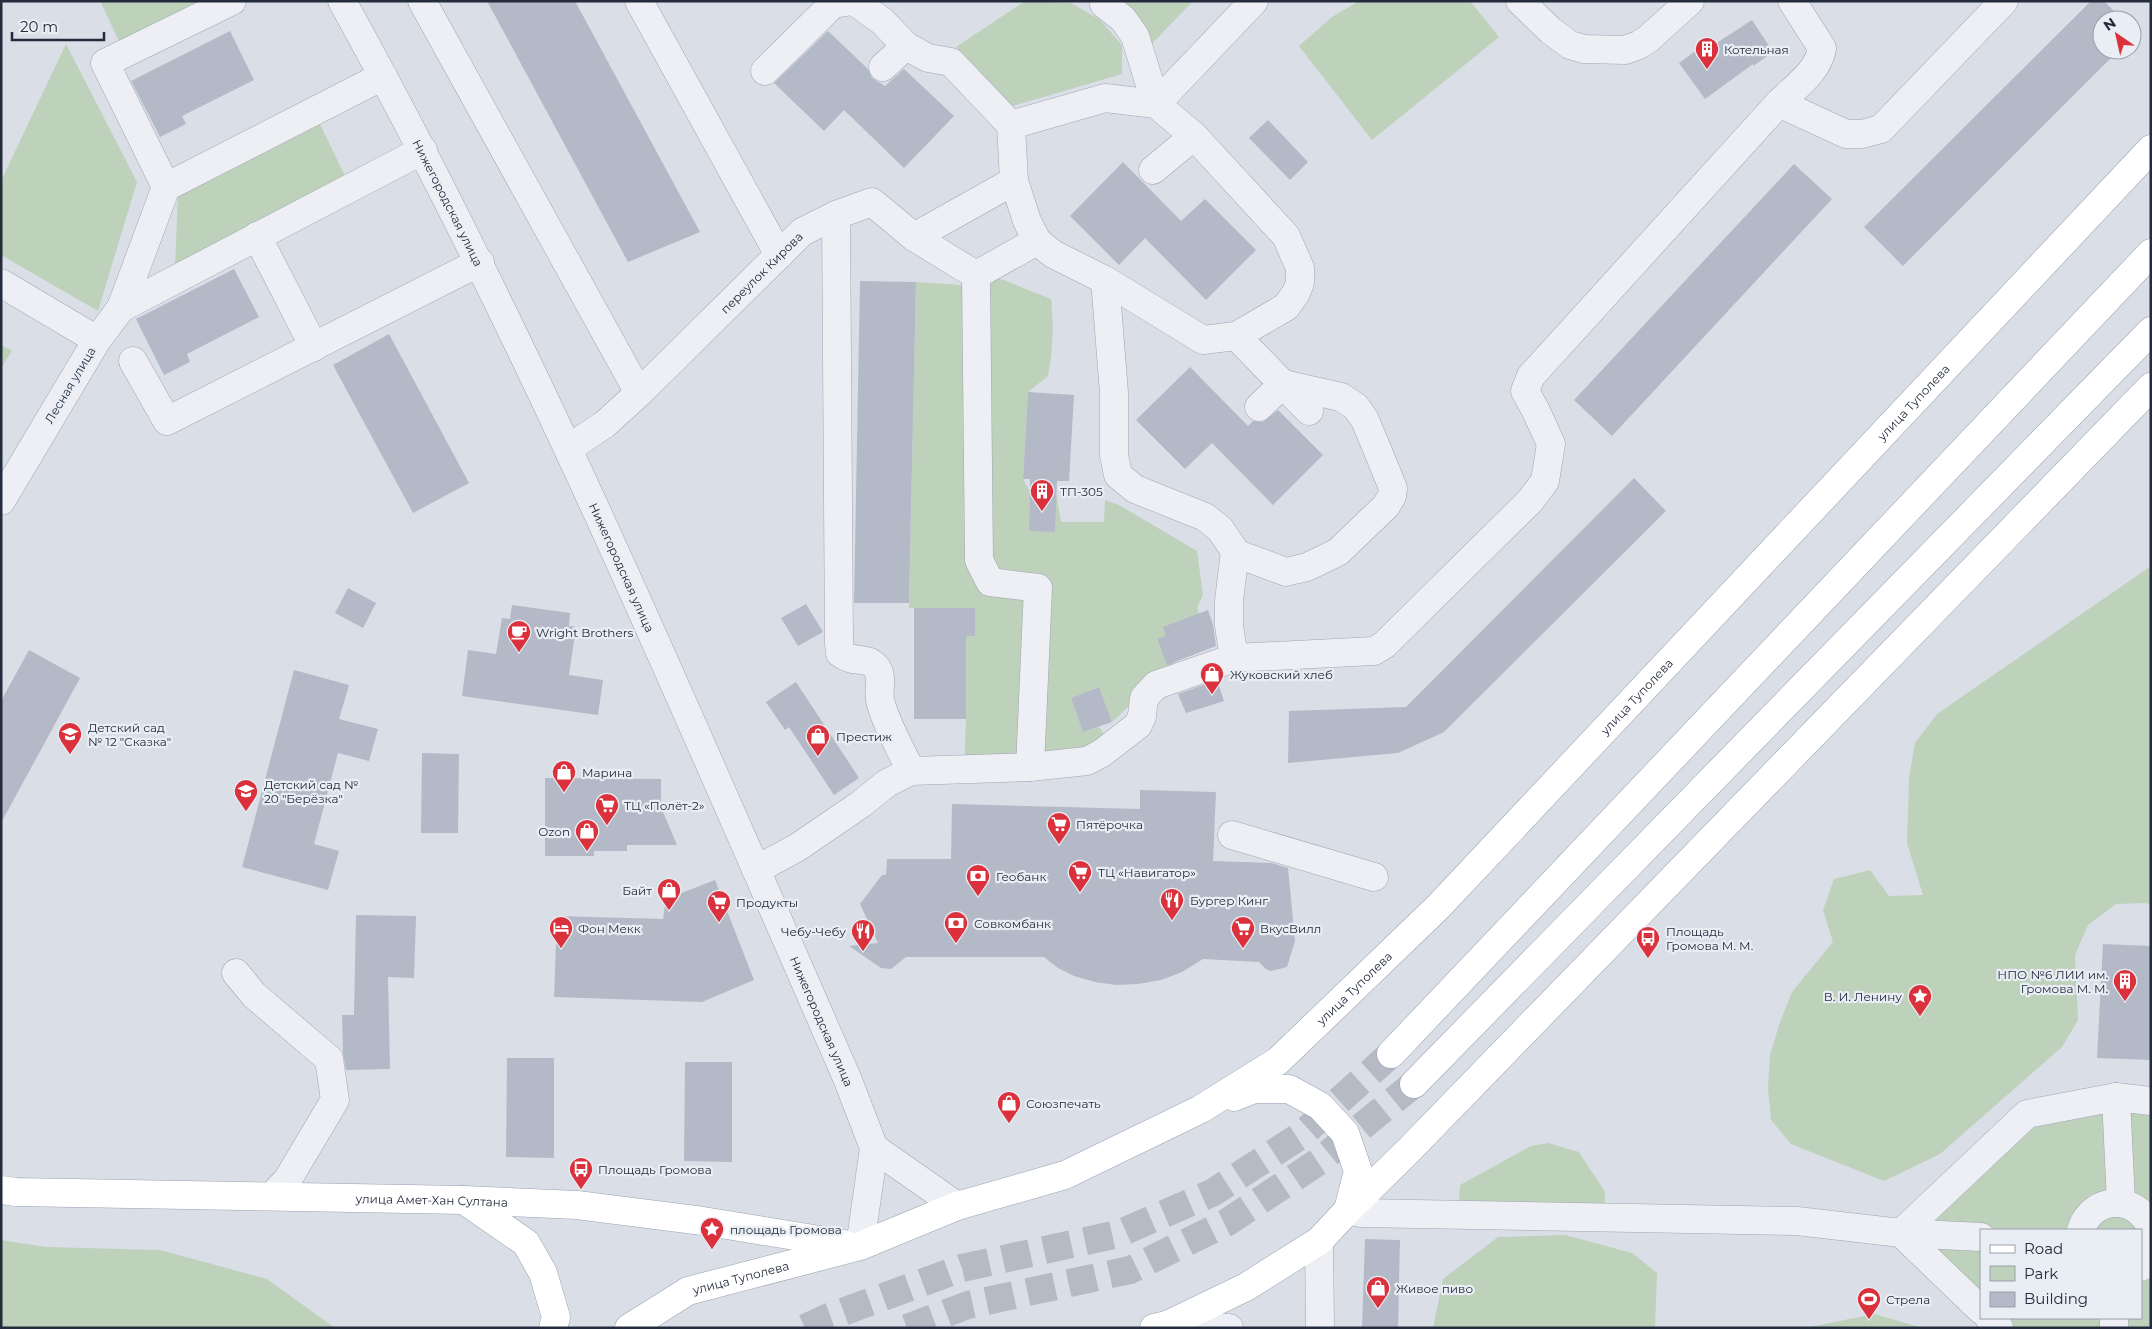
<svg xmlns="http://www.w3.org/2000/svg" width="2152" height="1329" font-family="Montserrat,sans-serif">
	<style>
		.green { fill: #bed1ba }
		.building { fill: #b4b9c7 }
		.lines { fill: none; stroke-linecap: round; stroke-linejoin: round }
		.major-tunnel { stroke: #b5bac5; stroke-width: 28; stroke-dasharray: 28 14; stroke-linecap: butt }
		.minor-casing { stroke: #9fa5b1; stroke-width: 29 }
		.major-casing { stroke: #99a1b3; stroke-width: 29 }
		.minor { stroke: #edeff5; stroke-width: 28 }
		.major { stroke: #fff; stroke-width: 28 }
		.labels { text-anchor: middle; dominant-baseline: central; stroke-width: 4.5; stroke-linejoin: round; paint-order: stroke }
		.poi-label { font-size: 12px; fill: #232b3d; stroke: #e9edf4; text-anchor: start }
		.street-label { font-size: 12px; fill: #232b3d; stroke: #e9edf4 }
	</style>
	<rect width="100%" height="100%" fill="#dadee7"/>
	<g class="green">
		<path d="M 100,1 L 202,1 L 119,41 Z"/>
		<path d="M 1025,1 L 1071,3 L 1099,19 L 1122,45 L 1122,74 L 1009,107 L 956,47 Z"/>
		<path d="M 1105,1 L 1193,1 L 1141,55 Z"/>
		<path d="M 1359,1 L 1470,1 L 1499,37 L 1372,140 L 1299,46 L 1332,17 Z"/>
		<path d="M 66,44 L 137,182 L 98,311 L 1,255 L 1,181 Z"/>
		<path d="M 317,118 L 347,180 L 175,268 L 178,190 Z"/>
		<path d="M 996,277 L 1051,299 C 1054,326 1053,349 1048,376 L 1028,392 L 1023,479 L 1030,492 L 1029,530 L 1055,531 L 1056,493 L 1061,522 L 1104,522 L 1105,500 L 1119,505 L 1197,551 L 1203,595 L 1197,608 L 1199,614 L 1166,636 L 1157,640 L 1164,656 L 1176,661 L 1112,722 L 1099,687 L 1071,698 L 1083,732 L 1099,727 L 1104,734 L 1077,762 L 964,770 L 966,719 L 966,636 L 975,636 L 975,608 L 909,608 L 916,282 L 976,286 Z"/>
		<path d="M 1,345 L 12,351 L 1,368 Z"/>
		<path d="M 2151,566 L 2151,906 L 2146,903 L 2116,904 L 2088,925 L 2075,955 L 2078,1020 L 2062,1047 L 1940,1154 L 1884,1181 L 1791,1144 L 1771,1120 L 1768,1088 L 1770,1055 L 1780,1022 L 1792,992 L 1833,942 L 1823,910 L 1834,879 L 1870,870 L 1889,896 L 1923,895 L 1907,843 L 1909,778 L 1915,743 L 1937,714 Z"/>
		<path d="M 2115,1099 L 2119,1201 L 2079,1230 L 1905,1231 L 2028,1116 Z"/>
		<path d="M 2120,1100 L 2151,1103 L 2151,1219 L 2132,1202 Z"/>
		<path d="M 1548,1143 L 1579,1152 L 1605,1192 L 1605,1209 L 1459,1203 L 1460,1185 L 1531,1146 Z"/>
		<path d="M 2120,1214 L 2140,1230 L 2093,1230 L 2097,1222 Z"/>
		<path d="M 1905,1234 L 1981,1239 L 1981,1307 Z"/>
		<path d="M 1565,1235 L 1632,1253 L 1657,1273 L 1655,1328 L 1433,1328 L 1443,1279 L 1498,1237 Z"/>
		<path d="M 1,1240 L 46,1247 L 160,1250 L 267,1279 L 335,1328 L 1,1328 Z"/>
		<path d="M 2151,1257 L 2151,1328 L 2116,1328 L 2117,1318 L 2141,1318 L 2141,1270 Z"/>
		<path d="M 1874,1314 L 1923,1328 L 1809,1328 L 1810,1327 Z"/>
		<path d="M 1991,1318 L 2112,1318 L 2112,1328 L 2002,1328 Z"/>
	</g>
	<g class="building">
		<path d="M 487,1 L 575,1 L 700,232 L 628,262 Z"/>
		<path d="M 2091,1 L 2104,1 L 2123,20 L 2102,20 L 2102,50 L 2119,50 L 1903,266 L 1864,227 Z"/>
		<path d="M 1752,20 L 1773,52 L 1753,66 L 1753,64 L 1705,99 L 1679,63 L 1709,41 L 1712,46 Z"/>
		<path d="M 230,31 L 254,80 L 182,116 L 186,124 L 160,137 L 131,81 Z"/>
		<path d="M 828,31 L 868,69 L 872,78 L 885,86 L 904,69 L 954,116 L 904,168 L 844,110 L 824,131 L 774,83 Z"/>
		<path d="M 1268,120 L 1308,162 L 1290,180 L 1249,138 Z"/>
		<path d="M 1123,162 L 1181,221 L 1205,199 L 1256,250 L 1206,300 L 1145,238 L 1119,265 L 1070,216 Z"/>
		<path d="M 1794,164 L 1832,199 L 1612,436 L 1574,400 Z"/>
		<path d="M 234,269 L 259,317 L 187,354 L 190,362 L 164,375 L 136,319 Z"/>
		<path d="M 860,281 L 916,282 L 909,603 L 854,603 Z"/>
		<path d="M 389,334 L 469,483 L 413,513 L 333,365 Z"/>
		<path d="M 1190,367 L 1248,426 L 1253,421 L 1263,422 L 1278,410 L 1323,455 L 1273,505 L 1212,443 L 1185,469 L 1136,420 Z"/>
		<path d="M 1028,392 L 1074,395 L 1069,481 L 1057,481 L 1055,532 L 1029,531 L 1030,479 L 1023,479 Z"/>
		<path d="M 1634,478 L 1666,511 L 1444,732 L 1398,753 L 1288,763 L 1289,711 L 1406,707 Z"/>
		<path d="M 348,588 L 376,603 L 363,628 L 335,613 Z"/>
		<path d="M 806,604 L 823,632 L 798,646 L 781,618 Z"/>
		<path d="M 512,605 L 570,613 L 569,626 L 576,627 L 569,675 L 603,680 L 598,715 L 462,696 L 468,650 L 496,654 L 502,618 L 510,619 Z"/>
		<path d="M 914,608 L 975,608 L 975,636 L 966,636 L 966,719 L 914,719 Z"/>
		<path d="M 1208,610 L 1213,625 L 1216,646 L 1167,665 L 1157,639 L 1166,636 L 1163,627 Z"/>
		<path d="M 29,650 L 80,678 L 1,823 L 1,701 Z"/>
		<path d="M 294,670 L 349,685 L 339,719 L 378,729 L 369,761 L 338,753 L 314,844 L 339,851 L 328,890 L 242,867 Z"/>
		<path d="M 1217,680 L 1224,701 L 1186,713 L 1178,694 Z"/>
		<path d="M 796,682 L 859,778 L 834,795 L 789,727 L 785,730 L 766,702 Z"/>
		<path d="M 1099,687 L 1112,722 L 1083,732 L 1071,698 Z"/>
		<path d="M 422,753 L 459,754 L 458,833 L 421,833 Z"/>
		<path d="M 545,778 L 661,779 L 661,807 L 677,845 L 627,845 L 627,851 L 594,851 L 594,856 L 545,856 Z"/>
		<path d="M 1140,790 L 1216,792 L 1213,861 L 1272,863 L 1288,868 L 1295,941 L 1287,967 L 1271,971 L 1266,969 L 1259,962 L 1203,959 L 1182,972 L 1161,980 L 1138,984 L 1116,985 L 1095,982 L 1074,976 L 1058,968 L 1044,957 L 906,957 L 891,969 L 881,968 L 849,946 L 878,943 L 860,904 L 882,875 L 886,875 L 887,859 L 951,859 L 952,804 L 1140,809 Z"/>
		<path d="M 715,880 L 754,980 L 702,1002 L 554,997 L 557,916 L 663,919 L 666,899 Z"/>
		<path d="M 356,915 L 416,916 L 414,978 L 388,977 L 390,1069 L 346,1070 L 343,1053 L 342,1015 L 354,1015 Z"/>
		<path d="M 2103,944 L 2151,946 L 2151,1060 L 2097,1058 Z"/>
		<path d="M 507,1058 L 554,1058 L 554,1158 L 506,1157 Z"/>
		<path d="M 685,1062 L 732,1062 L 732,1162 L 684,1161 Z"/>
		<path d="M 1365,1239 L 1400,1240 L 1398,1328 L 1362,1328 Z"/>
	</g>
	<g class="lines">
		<g class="major-tunnel">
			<path d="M 805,1328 L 829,1317 L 962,1268 L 1118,1234 L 1212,1193 L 1300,1136 L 1391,1054"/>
			<path d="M 907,1328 L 968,1305 L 1130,1270 L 1226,1223 L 1318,1162 L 1414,1084"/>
		</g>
		<g class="minor-casing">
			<g id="minor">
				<path id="s1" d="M 342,1 C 534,348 688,715 847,1078 L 874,1148 L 860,1246"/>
				<path d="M 422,1 L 639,393"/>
				<path d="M 639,1 L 779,255"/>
				<path d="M 854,1 L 882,21 L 906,46 L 928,58 L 951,62 L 1011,125"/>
				<path d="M 1520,1 L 1550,30 L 1570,45 L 1584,49 L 1625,50 L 1639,45 L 1648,39 L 1690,1"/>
				<path d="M 1104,4 L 1123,19 L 1135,36 L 1156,104 L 1254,1"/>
				<path d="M 883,67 L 906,46"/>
				<path d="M 765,71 L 833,4 L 852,1"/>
				<path d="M 1779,103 C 1795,87 1819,71 1822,48 L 1792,1"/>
				<path d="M 1153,170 L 1194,136"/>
				<path d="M 166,187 L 105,63 L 232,1"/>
				<path d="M 836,215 L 839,643 L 840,653 C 854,664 866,656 875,666 C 884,675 878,689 880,700 C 885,722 901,750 911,771"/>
				<path d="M 257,236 L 314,347"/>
				<path d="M 914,237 L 1014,181"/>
				<path d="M 1037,241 L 1027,221 L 1014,181 L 1011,125 L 1105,98 L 1156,104 L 1194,136 L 1286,236 L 1300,268 L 1300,283 L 1296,293 L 1286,307 L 1236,336"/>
				<path d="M 976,275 L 1037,241 L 1053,254 L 1105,280 L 1114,393 L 1114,455 L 1118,475 L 1135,489 L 1205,517 L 1220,529 L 1235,551 L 1229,601 L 1229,626 L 1234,658 L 1374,651 L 1384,645 L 1530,501 L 1545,481 L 1551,444 L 1536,411 L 1525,391 L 1531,376 L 1779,103 L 1846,134 L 1862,134 L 1881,129 L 2004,1"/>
				<path d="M 1105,280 L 1203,340 L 1236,336 L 1283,384 L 1341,397 L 1356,407 L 1365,420 L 1393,488 L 1392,496 L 1386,506 L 1338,552 L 1307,567 L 1286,572 L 1235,553"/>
				<path d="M 1,283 L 97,340 L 1,501"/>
				<path d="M 121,308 L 166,187 L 383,76"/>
				<path d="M 97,340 L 121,308 L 423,150"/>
				<path d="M 133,361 L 167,421 L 480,262"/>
				<path d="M 1259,407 L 1283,384 L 1309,411"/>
				<path id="s2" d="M 569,448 L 605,424 L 639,393 L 802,232 L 836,215 L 872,202 L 914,237 L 976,275"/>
				<path d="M 1030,767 L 1087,761 L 1102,753 L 1138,725 L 1142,716 L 1144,698 L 1156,685 L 1234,658"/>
				<path d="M 1232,835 L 1374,877"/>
				<path d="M 756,870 L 798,847 L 861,804 L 887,783 L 911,771 L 1030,767 L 1038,588 L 990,582 L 979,560 L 976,275"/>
				<path d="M 236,973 L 254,995 L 329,1059 L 335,1100 L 288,1179 L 272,1196"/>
				<path d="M 2116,1097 L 2121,1203"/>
				<path d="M 874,1148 L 957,1206"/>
				<path d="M 1348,1210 L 1361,1213 L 1797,1221 L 1901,1233 L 1981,1237"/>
				<path d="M 2081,1230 C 2092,1195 2137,1194 2151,1228"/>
				<path d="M 1901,1233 L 2027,1114 L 2116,1097 L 2151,1101"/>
				<path d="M 1901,1233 L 1981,1310"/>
				<path d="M 1319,1241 L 1320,1328"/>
				<path d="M 2141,1267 L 2151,1250"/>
				<path d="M 1989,1318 L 1999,1328"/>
				<path d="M 1167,1325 L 1229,1328"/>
				<path d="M 2114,1328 L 2114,1318"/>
			</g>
		</g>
		<g class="major-casing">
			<g id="major">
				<path d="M 1391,1054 L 2151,253"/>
				<path d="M 1414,1084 L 2151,331"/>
				<path d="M 1234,1097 L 1254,1089 L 1289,1089 L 1320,1106 L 1345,1133 L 1358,1171 L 1348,1210"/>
				<path id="s3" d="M 1,1190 L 16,1192 L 464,1200 L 577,1205 L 703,1221 L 844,1244"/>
				<path d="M 464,1200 L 526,1243 L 543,1273 L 556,1317 L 553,1328"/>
				<path id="s4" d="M 629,1328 L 688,1291 L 860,1246 L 957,1206 L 1065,1175 L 1201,1109 L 1278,1061 L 1438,907 L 2151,149"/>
				<path d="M 1154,1328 L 1167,1325 L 1246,1287 L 1319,1241 L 1348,1210 L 1409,1150 L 2151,387"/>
			</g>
		</g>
		<use href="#minor" class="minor"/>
		<use href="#major" class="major"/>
	</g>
	<defs>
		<g id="building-pin" transform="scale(1.25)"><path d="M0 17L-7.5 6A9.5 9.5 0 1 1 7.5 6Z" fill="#da313c" stroke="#e9edf4"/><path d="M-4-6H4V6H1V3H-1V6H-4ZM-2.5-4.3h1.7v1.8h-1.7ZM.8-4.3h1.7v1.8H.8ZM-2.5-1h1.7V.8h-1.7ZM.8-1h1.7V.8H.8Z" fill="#fff"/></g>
		<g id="cafe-pin" transform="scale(1.25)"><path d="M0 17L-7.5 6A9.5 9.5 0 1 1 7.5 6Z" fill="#da313c" stroke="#e9edf4"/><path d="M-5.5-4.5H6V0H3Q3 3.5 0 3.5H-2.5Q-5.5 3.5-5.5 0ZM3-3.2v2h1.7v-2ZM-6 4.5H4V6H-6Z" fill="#fff"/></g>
		<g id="shop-pin" transform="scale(1.25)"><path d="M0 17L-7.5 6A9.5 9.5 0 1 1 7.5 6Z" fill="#da313c" stroke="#e9edf4"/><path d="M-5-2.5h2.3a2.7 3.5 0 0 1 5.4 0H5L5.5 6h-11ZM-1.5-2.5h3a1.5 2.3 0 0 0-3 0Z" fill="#fff"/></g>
		<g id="school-pin" transform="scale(1.25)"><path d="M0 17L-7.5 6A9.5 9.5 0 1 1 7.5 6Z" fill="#da313c" stroke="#e9edf4"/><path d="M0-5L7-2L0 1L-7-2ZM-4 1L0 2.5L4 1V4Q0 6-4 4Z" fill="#fff"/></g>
		<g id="supermarket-pin" transform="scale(1.25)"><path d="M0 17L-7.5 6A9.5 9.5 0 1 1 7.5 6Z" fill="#da313c" stroke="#e9edf4"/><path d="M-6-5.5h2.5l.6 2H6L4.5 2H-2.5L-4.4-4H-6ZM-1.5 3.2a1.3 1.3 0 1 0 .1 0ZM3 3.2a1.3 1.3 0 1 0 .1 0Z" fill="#fff"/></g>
		<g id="bank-pin" transform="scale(1.25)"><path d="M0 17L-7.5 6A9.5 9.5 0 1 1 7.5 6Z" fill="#da313c" stroke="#e9edf4"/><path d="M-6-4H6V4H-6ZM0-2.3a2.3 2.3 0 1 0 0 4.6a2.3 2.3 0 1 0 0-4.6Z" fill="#fff"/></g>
		<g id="restaurant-pin" transform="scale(1.25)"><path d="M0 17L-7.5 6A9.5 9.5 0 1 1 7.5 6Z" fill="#da313c" stroke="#e9edf4"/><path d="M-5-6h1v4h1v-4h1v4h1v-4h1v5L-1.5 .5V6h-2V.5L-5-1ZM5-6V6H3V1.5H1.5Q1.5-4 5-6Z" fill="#fff"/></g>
		<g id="hotel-pin" transform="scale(1.25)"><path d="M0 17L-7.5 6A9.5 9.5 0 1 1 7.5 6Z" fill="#da313c" stroke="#e9edf4"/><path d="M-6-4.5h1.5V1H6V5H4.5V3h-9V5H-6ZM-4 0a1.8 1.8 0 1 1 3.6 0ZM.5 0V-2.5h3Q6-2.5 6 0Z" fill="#fff"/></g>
		<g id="bus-pin" transform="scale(1.25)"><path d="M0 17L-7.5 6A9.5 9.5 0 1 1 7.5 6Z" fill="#da313c" stroke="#e9edf4"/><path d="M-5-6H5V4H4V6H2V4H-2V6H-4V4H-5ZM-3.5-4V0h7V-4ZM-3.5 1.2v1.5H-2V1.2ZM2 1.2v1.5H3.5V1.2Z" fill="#fff"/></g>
		<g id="sight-pin" transform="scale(1.25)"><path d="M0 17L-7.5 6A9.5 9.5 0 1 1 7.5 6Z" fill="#da313c" stroke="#e9edf4"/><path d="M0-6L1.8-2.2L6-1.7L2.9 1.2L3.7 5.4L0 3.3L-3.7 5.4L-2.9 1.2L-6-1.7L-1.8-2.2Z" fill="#fff"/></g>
		<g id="stadium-pin" transform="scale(1.25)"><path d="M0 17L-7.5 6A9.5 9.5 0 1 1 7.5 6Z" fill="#da313c" stroke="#e9edf4"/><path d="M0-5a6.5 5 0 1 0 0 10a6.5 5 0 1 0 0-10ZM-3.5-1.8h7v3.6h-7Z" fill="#fff"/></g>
	</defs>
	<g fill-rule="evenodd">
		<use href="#building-pin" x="1707" y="49"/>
		<use href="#building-pin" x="1042" y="491"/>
		<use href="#cafe-pin" x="519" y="632"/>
		<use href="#shop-pin" x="1212" y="674"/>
		<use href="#school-pin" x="70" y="734"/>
		<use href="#shop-pin" x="818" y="736"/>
		<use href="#shop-pin" x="564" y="772"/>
		<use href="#school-pin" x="246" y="791"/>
		<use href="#supermarket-pin" x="607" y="805"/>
		<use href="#supermarket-pin" x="1059" y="824"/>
		<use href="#shop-pin" x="587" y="831"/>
		<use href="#supermarket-pin" x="1080" y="872"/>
		<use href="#bank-pin" x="978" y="876"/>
		<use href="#shop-pin" x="669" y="890"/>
		<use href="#restaurant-pin" x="1172" y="900"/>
		<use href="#supermarket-pin" x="719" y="902"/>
		<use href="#bank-pin" x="956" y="923"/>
		<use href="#hotel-pin" x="561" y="928"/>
		<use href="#supermarket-pin" x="1243" y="928"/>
		<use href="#restaurant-pin" x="863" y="931"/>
		<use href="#bus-pin" x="1648" y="938"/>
		<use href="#building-pin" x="2125" y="981"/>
		<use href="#sight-pin" x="1920" y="996"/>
		<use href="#shop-pin" x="1009" y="1103"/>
		<use href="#bus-pin" x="581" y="1169"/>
		<use href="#sight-pin" x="712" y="1229"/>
		<use href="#shop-pin" x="1378" y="1288"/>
		<use href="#stadium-pin" x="1869" y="1299"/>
	</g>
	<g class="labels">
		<g class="poi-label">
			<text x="1724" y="49">Котельная</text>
			<text x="1060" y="491">ТП-305</text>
			<text x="536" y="632">Wright Brothers</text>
			<text x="1230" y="674">Жуковский хлеб</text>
			<text x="88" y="727">Детский сад<tspan x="88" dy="14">№ 12 "Сказка"</tspan></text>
			<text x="836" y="736">Престиж</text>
			<text x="582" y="772">Марина</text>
			<text x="264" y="784">Детский сад №<tspan x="264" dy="14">20 "Берёзка"</tspan></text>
			<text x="624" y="805">ТЦ «Полёт-2»</text>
			<text x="1076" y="824">Пятёрочка</text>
			<text x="570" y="831" text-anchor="end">Ozon</text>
			<text x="1098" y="872">ТЦ «Навигатор»</text>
			<text x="996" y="876">Геобанк</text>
			<text x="652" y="890" text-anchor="end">Байт</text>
			<text x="1190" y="900">Бургер Кинг</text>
			<text x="736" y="902">Продукты</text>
			<text x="974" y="923">Совкомбанк</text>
			<text x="578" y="928">Фон Мекк</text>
			<text x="1260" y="928">ВкусВилл</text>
			<text x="846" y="931" text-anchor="end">Чебу-Чебу</text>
			<text x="1666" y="931">Площадь<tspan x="1666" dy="14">Громова М. М.</tspan></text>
			<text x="2108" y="974" text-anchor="end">НПО №6 ЛИИ им.<tspan x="2108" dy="14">Громова М. М.</tspan></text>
			<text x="1902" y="996" text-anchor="end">В. И. Ленину</text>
			<text x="1026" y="1103">Союзпечать</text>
			<text x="598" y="1169">Площадь Громова</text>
			<text x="730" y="1229">площадь Громова</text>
			<text x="1396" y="1288">Живое пиво</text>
			<text x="1886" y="1299">Стрела</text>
		</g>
		<g class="street-label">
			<text stroke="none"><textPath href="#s1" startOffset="228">Нижегородская улица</textPath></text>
			<text stroke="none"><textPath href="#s2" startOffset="261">переулок Кирова</textPath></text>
			<text transform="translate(70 385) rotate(-59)">Лесная улица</text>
			<text stroke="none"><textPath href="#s4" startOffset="1622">улица Туполева</textPath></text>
			<text stroke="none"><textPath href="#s1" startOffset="632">Нижегородская улица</textPath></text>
			<text stroke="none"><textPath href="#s4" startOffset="1218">улица Туполева</textPath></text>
			<text stroke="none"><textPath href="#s4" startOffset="812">улица Туполева</textPath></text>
			<text stroke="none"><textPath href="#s1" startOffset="1128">Нижегородская улица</textPath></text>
			<text stroke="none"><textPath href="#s3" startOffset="431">улица Амет-Хан Султана</textPath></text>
			<text stroke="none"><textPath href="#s4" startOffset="124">улица Туполева</textPath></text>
		</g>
	</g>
	<rect width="2152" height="1329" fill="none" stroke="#232b3d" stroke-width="5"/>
	<rect x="1980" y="1229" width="162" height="90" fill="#e9edf4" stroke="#9a9fab"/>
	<rect x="1990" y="1245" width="25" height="8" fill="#ffffff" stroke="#9a9fab"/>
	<text x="2024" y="1254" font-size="15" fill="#232b3d">Road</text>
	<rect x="1990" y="1266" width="25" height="15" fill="#bed1ba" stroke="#9a9fab"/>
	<text x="2024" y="1279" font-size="15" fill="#232b3d">Park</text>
	<rect x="1990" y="1292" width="25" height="15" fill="#b4b9c7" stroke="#9a9fab"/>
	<text x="2024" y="1304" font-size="15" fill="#232b3d">Building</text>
	<g transform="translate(2117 35) rotate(326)"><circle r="24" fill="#e9edf4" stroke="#9a9fab"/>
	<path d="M0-4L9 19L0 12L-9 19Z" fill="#da313c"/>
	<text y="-8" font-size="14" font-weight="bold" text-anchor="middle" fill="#232b3d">N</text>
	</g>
	<path d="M12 32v8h92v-8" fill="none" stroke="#232b3d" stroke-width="2.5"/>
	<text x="20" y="32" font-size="15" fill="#232b3d" stroke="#e9edf4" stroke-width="4" paint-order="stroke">20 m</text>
</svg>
